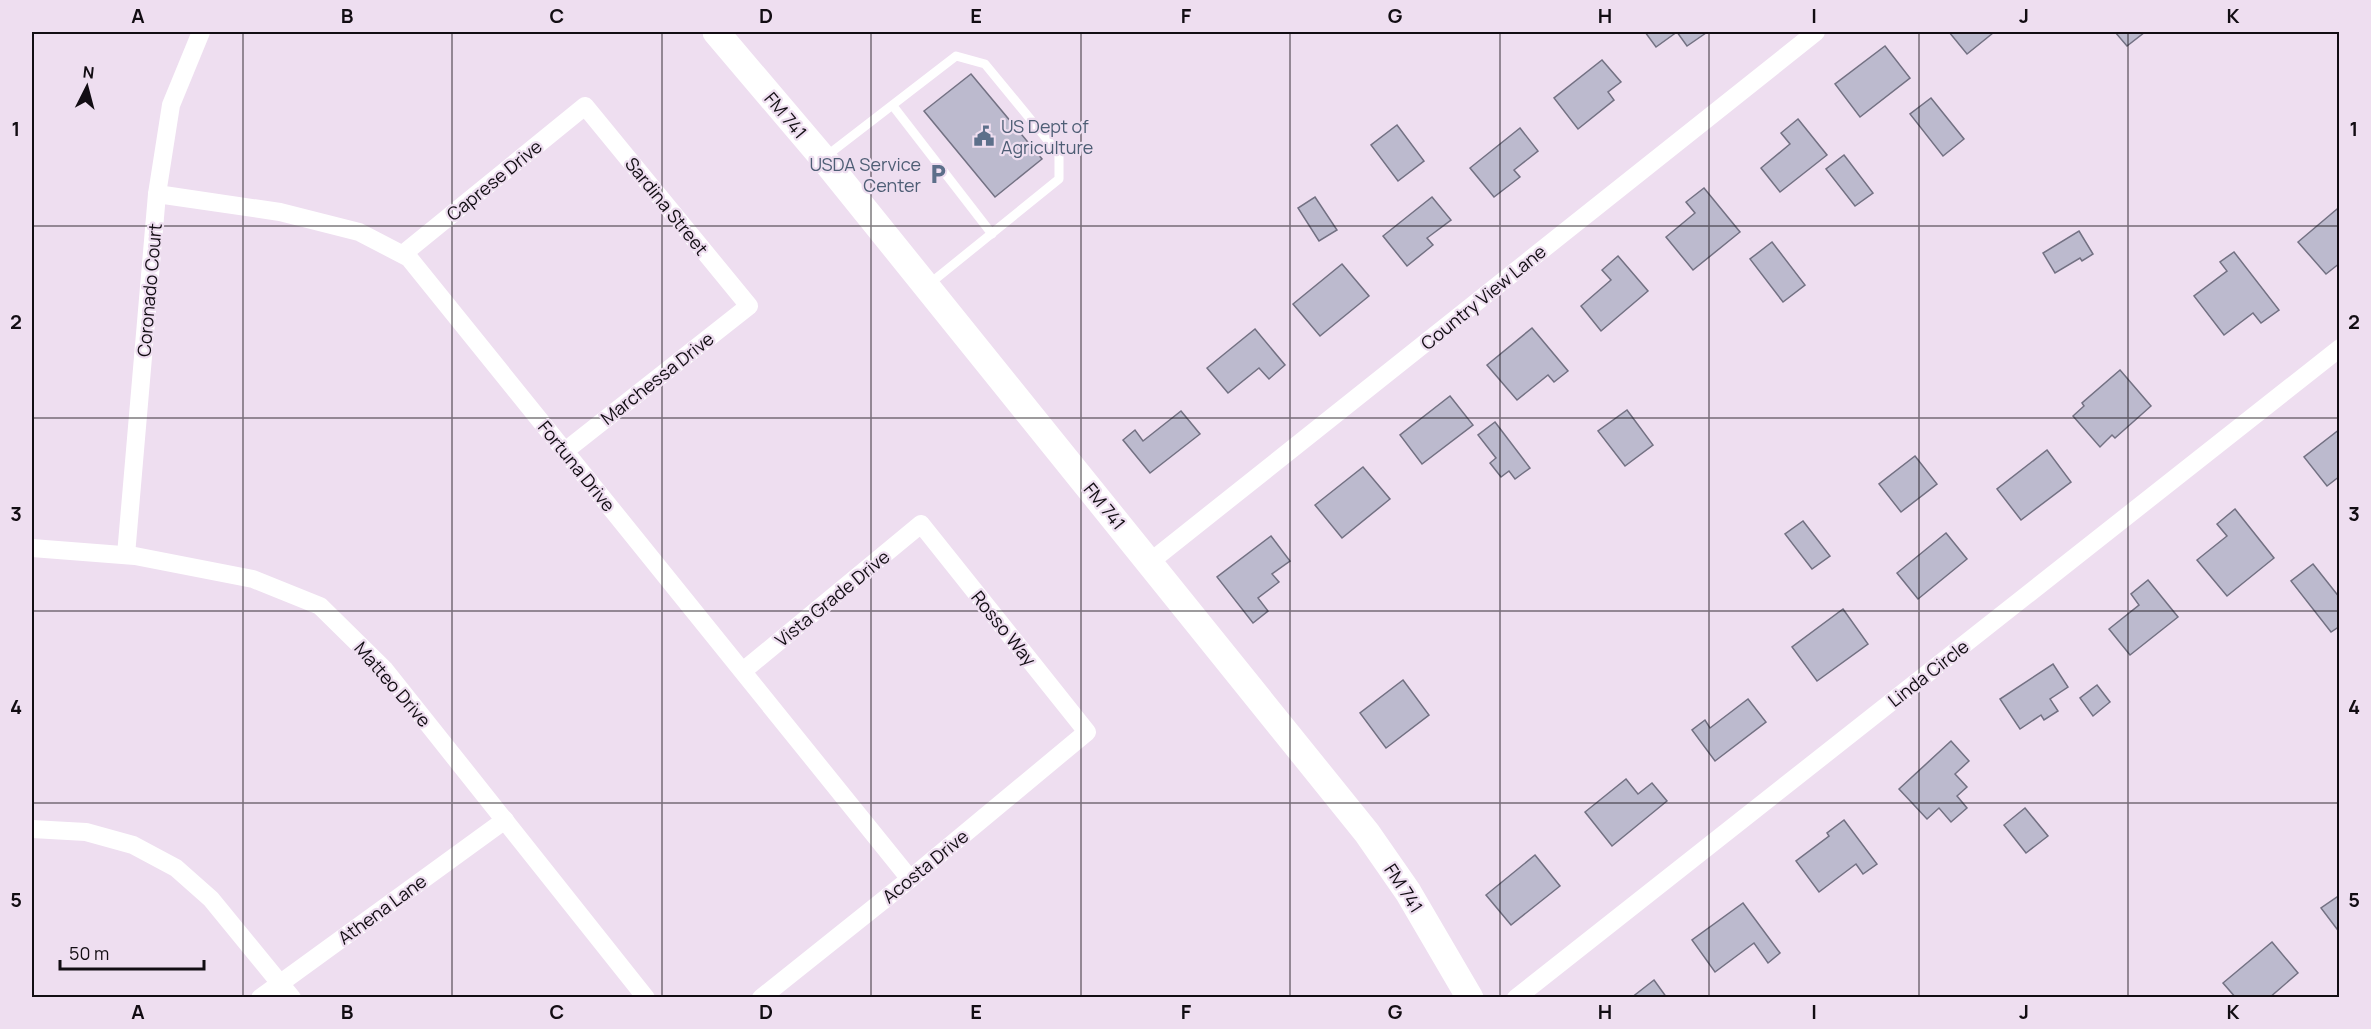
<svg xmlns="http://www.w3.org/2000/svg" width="2371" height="1029" font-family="Manrope,sans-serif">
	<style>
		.building { fill: #bcbace; stroke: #737183; stroke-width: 1.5 }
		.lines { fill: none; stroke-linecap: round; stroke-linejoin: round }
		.service { stroke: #fff; stroke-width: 9 }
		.minor { stroke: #fff; stroke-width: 18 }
		.secondary { stroke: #fff; stroke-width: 27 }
		.grid { fill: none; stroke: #120d13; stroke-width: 1.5; stroke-opacity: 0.55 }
		.labels { text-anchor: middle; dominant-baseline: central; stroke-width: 4.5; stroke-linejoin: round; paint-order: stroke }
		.street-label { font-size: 18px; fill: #120d13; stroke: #eedef0 }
		.service-label { font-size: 18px; fill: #4e5e75; stroke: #eedef0; text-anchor: start }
		.neatline { fill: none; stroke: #120d13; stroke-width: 2 }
		.grid-label { font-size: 20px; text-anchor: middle; font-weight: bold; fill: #120d13 }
	</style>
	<rect width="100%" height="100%" fill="#eedef0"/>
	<g class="building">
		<path d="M 1645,32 L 1705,32 L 1706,33 L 1687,46 L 1677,32 L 1656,47 Z"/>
		<path d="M 1949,32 L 1992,32 L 1993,33 L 1967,54 Z"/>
		<path d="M 2115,32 L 2145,32 L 2127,46 Z"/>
		<path d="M 1885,46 L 1910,78 L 1860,117 L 1835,84 Z"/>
		<path d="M 1602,60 L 1621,82 L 1608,92 L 1614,100 L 1578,129 L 1554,98 Z"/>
		<path d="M 971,74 L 1042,159 L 995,197 L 924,111 Z"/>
		<path d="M 1931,98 L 1964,139 L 1943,156 L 1910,114 Z"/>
		<path d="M 1798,119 L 1827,155 L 1780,192 L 1761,168 L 1790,144 L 1781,133 Z"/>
		<path d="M 1397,125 L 1424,161 L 1398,181 L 1371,145 Z"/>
		<path d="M 1520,128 L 1538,151 L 1514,170 L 1520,177 L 1494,197 L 1470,168 Z"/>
		<path d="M 1844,155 L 1873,193 L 1855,206 L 1826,169 Z"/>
		<path d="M 1704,188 L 1740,232 L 1693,270 L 1666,237 L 1695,213 L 1686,202 Z"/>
		<path d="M 1315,197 L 1337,230 L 1319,241 L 1298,208 Z"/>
		<path d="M 1432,197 L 1451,220 L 1427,238 L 1433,245 L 1407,266 L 1383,236 Z"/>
		<path d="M 2337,209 L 2340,213 L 2340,263 L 2326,274 L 2298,242 Z"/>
		<path d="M 2079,231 L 2093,254 L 2082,261 L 2080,258 L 2055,273 L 2043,253 Z"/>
		<path d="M 1772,242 L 1805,285 L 1783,302 L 1750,259 Z"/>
		<path d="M 2234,252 L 2279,310 L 2261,323 L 2253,313 L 2224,335 L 2194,296 L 2227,271 L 2220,262 Z"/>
		<path d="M 1618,256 L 1648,291 L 1601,331 L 1581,306 L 1611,280 L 1602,270 Z"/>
		<path d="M 1342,264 L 1369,296 L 1320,336 L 1293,304 Z"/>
		<path d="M 1532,328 L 1568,371 L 1554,382 L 1548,375 L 1517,400 L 1487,365 Z"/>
		<path d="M 1255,329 L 1285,365 L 1269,379 L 1259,368 L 1228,393 L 1207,368 Z"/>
		<path d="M 2120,370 L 2151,406 L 2115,438 L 2112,435 L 2100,447 L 2073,416 L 2084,406 L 2082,403 Z"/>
		<path d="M 1450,396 L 1473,425 L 1422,464 L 1400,435 Z"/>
		<path d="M 1627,410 L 1653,445 L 1625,466 L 1598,431 Z"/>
		<path d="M 1181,411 L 1200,434 L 1150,473 L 1123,440 L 1135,430 L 1143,441 Z"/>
		<path d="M 1495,422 L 1530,468 L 1515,479 L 1509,471 L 1501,477 L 1490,463 L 1496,458 L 1478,435 Z"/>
		<path d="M 2340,429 L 2340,476 L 2327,486 L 2304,457 Z"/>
		<path d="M 2047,450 L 2071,482 L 2021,520 L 1997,489 Z"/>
		<path d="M 1915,456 L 1937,484 L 1901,512 L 1879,484 Z"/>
		<path d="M 1363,467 L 1390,499 L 1342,538 L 1315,505 Z"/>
		<path d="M 2235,509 L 2274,558 L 2227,596 L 2197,560 L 2227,536 L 2217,524 Z"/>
		<path d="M 1803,521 L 1830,556 L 1812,569 L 1785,534 Z"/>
		<path d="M 1946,533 L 1967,559 L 1918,599 L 1897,573 Z"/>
		<path d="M 1271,536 L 1290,561 L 1272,574 L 1279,582 L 1258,598 L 1268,611 L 1253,623 L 1217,577 Z"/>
		<path d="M 2313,564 L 2340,598 L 2340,626 L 2331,632 L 2291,581 Z"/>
		<path d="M 2148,580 L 2178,617 L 2130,655 L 2109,629 L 2139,605 L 2131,594 Z"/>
		<path d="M 1843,609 L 1868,644 L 1817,681 L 1792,647 Z"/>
		<path d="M 2053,664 L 2068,687 L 2050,699 L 2058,711 L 2044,720 L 2041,715 L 2020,729 L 2000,699 Z"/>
		<path d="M 1403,680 L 1429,715 L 1386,748 L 1360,713 Z"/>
		<path d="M 2097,685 L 2110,702 L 2093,716 L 2080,698 Z"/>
		<path d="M 1748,699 L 1766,722 L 1715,761 L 1692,730 L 1705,720 L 1710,728 Z"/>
		<path d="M 1951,741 L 1969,761 L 1955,774 L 1967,787 L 1957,796 L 1967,808 L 1951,822 L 1939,808 L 1927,819 L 1899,789 Z"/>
		<path d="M 1626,779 L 1638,794 L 1652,783 L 1667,801 L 1612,846 L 1585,812 Z"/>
		<path d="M 2025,808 L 2048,836 L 2026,853 L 2004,825 Z"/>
		<path d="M 1844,820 L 1877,864 L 1863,874 L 1856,864 L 1819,892 L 1796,861 L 1829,836 L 1827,833 Z"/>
		<path d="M 1535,855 L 1560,886 L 1511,925 L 1486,895 Z"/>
		<path d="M 2340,895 L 2340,933 L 2321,908 Z"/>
		<path d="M 1743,903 L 1780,953 L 1768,963 L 1754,943 L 1715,972 L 1692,940 Z"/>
		<path d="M 2272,942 L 2298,973 L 2269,998 L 2236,998 L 2223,983 Z"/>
		<path d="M 1654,980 L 1667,998 L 1631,998 Z"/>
	</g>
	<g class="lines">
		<g class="service">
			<path d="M 893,106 L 992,234"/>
			<path d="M 825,157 L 956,56 L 985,64 L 1059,154 L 1059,179 L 928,285"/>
		</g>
		<g class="minor">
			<path d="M 157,194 L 280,212 L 359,232 L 409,258 L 910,879"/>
			<path d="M 403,254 L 585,106 L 749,306 L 565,451"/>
			<path d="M 32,548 L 135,556 L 253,579 L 320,606 L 385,670 L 646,998"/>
			<path d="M 126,555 L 157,194 L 171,105 L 201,32"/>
			<path d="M 1150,562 L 1816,32"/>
			<path d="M 743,671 L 921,524 L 1087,732 L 910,879 L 761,998"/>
			<path d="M 32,829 L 86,832 L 133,845 L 176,868 L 211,899 L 292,998"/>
			<path d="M 260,998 L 505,820"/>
			<path d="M 1516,998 L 2340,348"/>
		</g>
		<path class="secondary" d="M 716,32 L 823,158 L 1367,833 L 1408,892 L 1470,998"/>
	</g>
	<path class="grid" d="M 243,32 L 243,998M 452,32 L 452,998M 662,32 L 662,998M 871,32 L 871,998M 1081,32 L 1081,998M 1290,32 L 1290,998M 1500,32 L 1500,998M 1709,32 L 1709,998M 1919,32 L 1919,998M 2128,32 L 2128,998M 32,226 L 2340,226M 32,418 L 2340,418M 32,611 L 2340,611M 32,803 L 2340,803"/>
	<defs>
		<g id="civic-bare" transform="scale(1.62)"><path d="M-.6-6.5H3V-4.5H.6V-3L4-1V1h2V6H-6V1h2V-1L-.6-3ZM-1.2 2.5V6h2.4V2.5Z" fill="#5c6f8a" stroke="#eedef0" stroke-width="2.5" paint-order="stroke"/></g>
		<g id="parking-bare" transform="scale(1.62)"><path d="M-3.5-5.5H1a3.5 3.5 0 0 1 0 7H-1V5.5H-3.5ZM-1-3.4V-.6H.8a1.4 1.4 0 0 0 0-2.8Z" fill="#5c6f8a" stroke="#eedef0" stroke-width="2.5" paint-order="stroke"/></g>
	</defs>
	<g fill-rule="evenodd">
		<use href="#civic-bare" x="984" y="136"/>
		<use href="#parking-bare" x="938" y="174"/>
	</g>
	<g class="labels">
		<g class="street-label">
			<text transform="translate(786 115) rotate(50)">FM 741</text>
			<text transform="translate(494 180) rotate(-39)">Caprese Drive</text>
			<text transform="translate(667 206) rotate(51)">Sardina Street</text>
			<text transform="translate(149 290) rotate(-85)">Coronado Court</text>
			<text transform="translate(1483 297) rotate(-39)">Country View Lane</text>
			<text transform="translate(657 378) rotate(-38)">Marchessa Drive</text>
			<text transform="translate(577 466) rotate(51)">Fortuna Drive</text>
			<text transform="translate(1105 506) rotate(51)">FM 741</text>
			<text transform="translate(832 598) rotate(-39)">Vista Grade Drive</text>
			<text transform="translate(1004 628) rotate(51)">Rosso Way</text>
			<text transform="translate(1928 673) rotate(-38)">Linda Circle</text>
			<text transform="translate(393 684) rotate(49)">Matteo Drive</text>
			<text transform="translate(925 866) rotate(-39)">Acosta Drive</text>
			<text transform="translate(1404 888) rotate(57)">FM 741</text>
			<text transform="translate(382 909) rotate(-36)">Athena Lane</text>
		</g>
		<g class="service-label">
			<text x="1001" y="126">US Dept of<tspan x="1001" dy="21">Agriculture</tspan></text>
			<text x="921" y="164" text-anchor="end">USDA Service<tspan x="921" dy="21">Center</tspan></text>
		</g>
	</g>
	<rect width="2371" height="1029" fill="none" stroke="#eedef0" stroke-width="66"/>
	<g transform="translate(87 87) rotate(6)" stroke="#eedef0" stroke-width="4.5" paint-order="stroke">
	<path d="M0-4.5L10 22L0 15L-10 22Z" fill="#120d13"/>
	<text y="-9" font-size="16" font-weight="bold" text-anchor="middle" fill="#120d13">N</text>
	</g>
	<path d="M60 960v9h144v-9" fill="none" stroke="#120d13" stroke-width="3"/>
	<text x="69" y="960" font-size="18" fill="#120d13" stroke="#eedef0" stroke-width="4.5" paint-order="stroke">50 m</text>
	<rect x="33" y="33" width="2305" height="963" class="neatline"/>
	<g class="grid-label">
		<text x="138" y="23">A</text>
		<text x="347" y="23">B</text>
		<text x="557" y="23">C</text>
		<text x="766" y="23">D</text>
		<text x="976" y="23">E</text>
		<text x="1186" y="23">F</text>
		<text x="1395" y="23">G</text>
		<text x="1605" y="23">H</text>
		<text x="1814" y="23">I</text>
		<text x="2024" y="23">J</text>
		<text x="2233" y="23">K</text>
		<text x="16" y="136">1</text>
		<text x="2354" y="136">1</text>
		<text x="16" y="329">2</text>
		<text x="2354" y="329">2</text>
		<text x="16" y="521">3</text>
		<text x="2354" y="521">3</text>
		<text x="16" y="714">4</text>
		<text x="2354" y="714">4</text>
		<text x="16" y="907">5</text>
		<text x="2354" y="907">5</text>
		<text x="138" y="1019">A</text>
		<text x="347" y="1019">B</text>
		<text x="557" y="1019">C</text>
		<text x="766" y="1019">D</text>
		<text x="976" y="1019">E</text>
		<text x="1186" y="1019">F</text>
		<text x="1395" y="1019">G</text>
		<text x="1605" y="1019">H</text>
		<text x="1814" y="1019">I</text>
		<text x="2024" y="1019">J</text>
		<text x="2233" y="1019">K</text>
	</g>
</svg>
